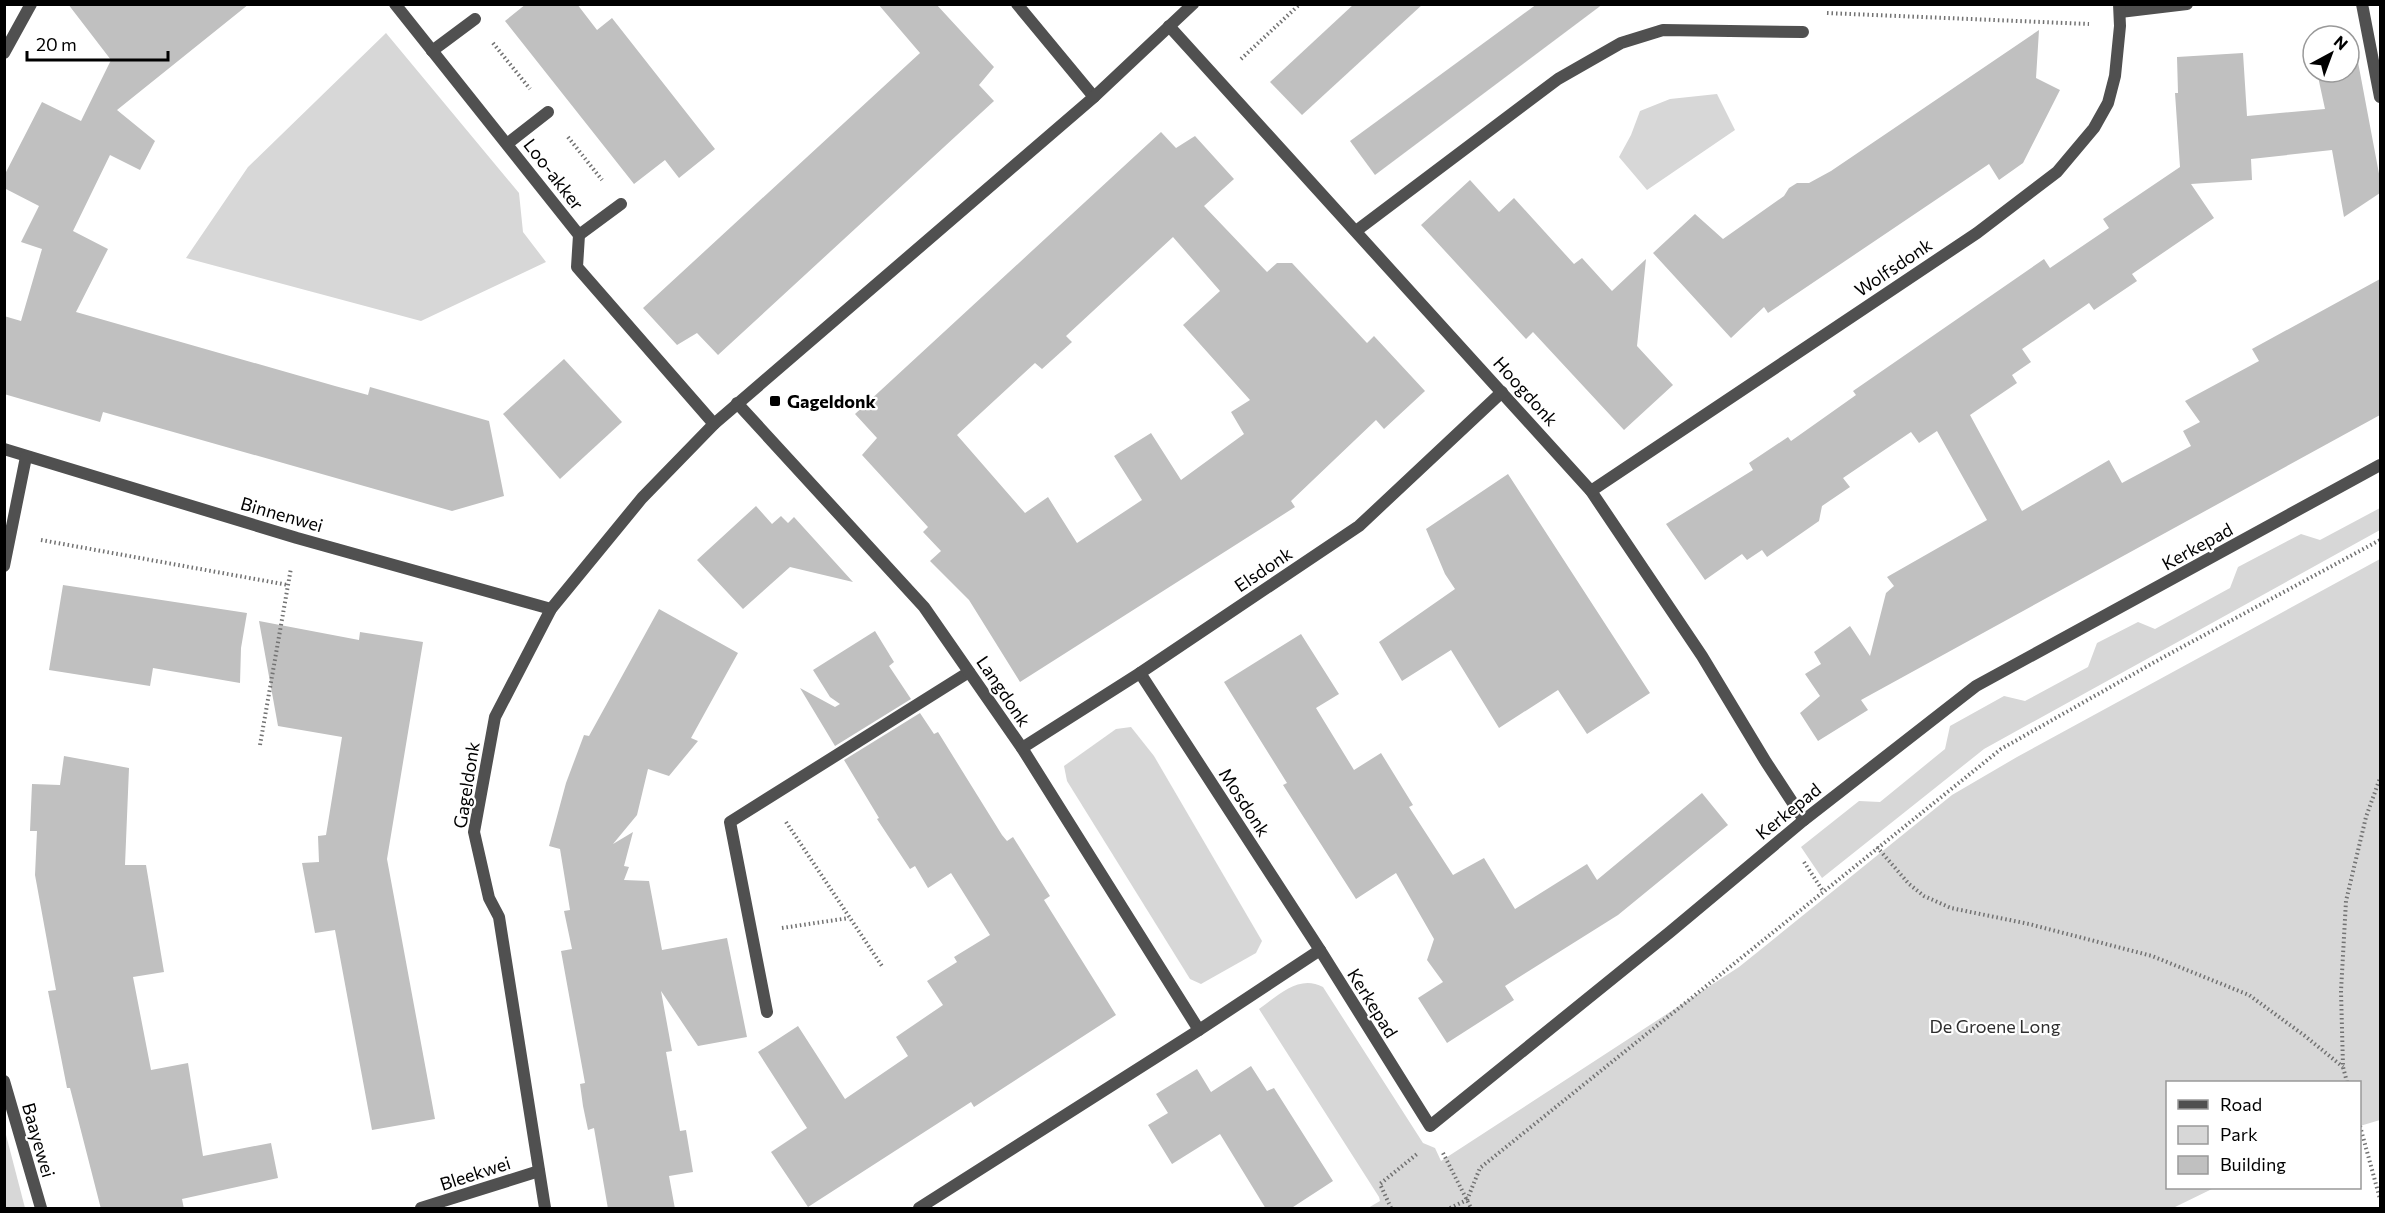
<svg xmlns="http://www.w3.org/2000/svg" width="2385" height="1213" font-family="Commissioner,sans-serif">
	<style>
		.green { fill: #d7d7d7 }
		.building { fill: #c0c0c0; fill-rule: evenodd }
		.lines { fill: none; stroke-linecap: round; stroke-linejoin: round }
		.path { stroke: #727272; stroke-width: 4; stroke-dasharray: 1.5 3; stroke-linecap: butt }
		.service { stroke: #505050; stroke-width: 12 }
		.minor { stroke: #505050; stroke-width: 12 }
		.poi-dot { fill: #000; stroke: #fff; stroke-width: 2 }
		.labels { text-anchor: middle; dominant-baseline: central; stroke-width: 4.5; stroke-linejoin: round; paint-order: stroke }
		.street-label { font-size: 18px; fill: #000; stroke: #fff }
		.poi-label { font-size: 18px; font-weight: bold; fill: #000; stroke: #fff; text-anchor: start }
		.park-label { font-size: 18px; fill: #2e2e2e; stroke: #fff }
	</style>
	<rect width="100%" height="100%" fill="#fff"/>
	<g class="green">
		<path d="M 386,33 L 519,193 L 523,232 L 546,262 L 421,321 L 186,258 L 248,167 Z"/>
		<path d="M 1717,94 L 1735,130 L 1647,190 L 1619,157 L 1631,135 L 1640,111 L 1670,99 Z"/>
		<path d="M 2380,508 L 2380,530 L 1984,749 L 1822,878 L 1801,847 L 1859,801 L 1880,802 L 1945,749 L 1950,726 L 2004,696 L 2025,701 L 2088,667 L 2097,643 L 2138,622 L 2155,629 L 2230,588 L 2238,567 L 2301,534 L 2320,540 Z"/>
		<path d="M 2380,559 L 2380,1120 L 2360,1126 L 2360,1082 L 2168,1082 L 2168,1188 L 2214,1188 L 2173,1208 L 1368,1208 L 1380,1201 L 1379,1197 L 1259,1009 C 1279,995 1299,974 1323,987 L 1423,1143 L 1435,1148 L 1441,1161 L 1739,967 L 1952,795 L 2017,757 Z"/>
		<path d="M 1131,727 L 1154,756 L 1262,941 L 1256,953 L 1201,984 L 1190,979 L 1067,781 L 1064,766 L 1116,729 Z"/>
		<path d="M 4,1131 L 5,1131 L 25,1208 L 5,1208 Z"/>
	</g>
	<g class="building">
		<path d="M 68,4 L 249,4 L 117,110 L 155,141 L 140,170 L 110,155 L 73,231 L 108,249 L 76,312 L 335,386 L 368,395 L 370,387 L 489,421 L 504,496 L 452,511 L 103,412 L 100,422 L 4,394 L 4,316 L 21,321 L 42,249 L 21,242 L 39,206 L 4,188 L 4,176 L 42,102 L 81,121 L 111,60 Z"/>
		<path d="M 526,4 L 577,4 L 597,30 L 612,18 L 715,149 L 679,178 L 665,160 L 634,184 L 505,21 Z"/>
		<path d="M 878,4 L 936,4 L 994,67 L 979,85 L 994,101 L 718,355 L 697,333 L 677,345 L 643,308 L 920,53 Z"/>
		<path d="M 1354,4 L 1423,4 L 1302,115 L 1270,82 Z"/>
		<path d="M 1537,4 L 1603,4 L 1375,175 L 1350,141 Z"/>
		<path d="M 2039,30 L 2036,78 L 2060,90 L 2023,163 L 1999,180 L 1989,164 L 1768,313 L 1764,307 L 1731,338 L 1653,253 L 1695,214 L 1723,239 L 1784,196 L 1789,188 L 1797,183 L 1809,183 L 1831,171 Z"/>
		<path d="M 2349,46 L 2355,46 L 2380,179 L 2380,193 L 2344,217 L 2332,150 L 2251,159 L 2252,180 L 2191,184 L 2214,218 L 2132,274 L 2137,281 L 2094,310 L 2089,303 L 2022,349 L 2031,362 L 2012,375 L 2017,383 L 1970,415 L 2022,511 L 2109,460 L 2122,483 L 2191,446 L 2183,431 L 2200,422 L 2185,401 L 2259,361 L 2252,349 L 2380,279 L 2380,415 L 1861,700 L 1868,710 L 1818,741 L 1800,713 L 1820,696 L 1805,674 L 1821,664 L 1814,652 L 1850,626 L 1870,656 L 1886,593 L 1894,586 L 1887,577 L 1987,520 L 1937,431 L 1919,443 L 1911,432 L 1843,478 L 1850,487 L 1822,506 L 1819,521 L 1767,557 L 1762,550 L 1747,560 L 1742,554 L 1705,580 L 1666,524 L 1753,470 L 1749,463 L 1788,437 L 1791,441 L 1856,395 L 1853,391 L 2044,259 L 2050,268 L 2109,228 L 2103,219 L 2180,167 L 2175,93 L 2178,93 L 2177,57 L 2243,53 L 2247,116 L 2325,109 L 2317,72 L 2349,72 Z"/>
		<path d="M 1161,132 L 1176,148 L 1195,136 L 1234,179 L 1204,206 L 1267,272 L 1277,263 L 1292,263 L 1367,343 L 1374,336 L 1425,391 L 1384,429 L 1376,420 L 1291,501 L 1295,507 L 1020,682 L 969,600 L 930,561 L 941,551 L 923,532 L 928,527 L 862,455 L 877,438 L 855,414 ZM 1173,237 L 1220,291 L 1183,325 L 1250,400 L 1231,412 L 1244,434 L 1181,480 L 1151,433 L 1114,456 L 1142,500 L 1077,543 L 1048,497 L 1025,513 L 957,435 L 1035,363 L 1042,369 L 1072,342 L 1066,336 Z"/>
		<path d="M 1470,180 L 1499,212 L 1514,198 L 1574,264 L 1582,258 L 1612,291 L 1646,259 L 1637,346 L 1673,385 L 1624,430 L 1533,332 L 1526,339 L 1421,225 Z"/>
		<path d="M 564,359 L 622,422 L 560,479 L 503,414 Z"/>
		<path d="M 1508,474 L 1650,693 L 1587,734 L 1558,690 L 1499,728 L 1451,650 L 1402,681 L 1379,642 L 1455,589 L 1445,574 L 1426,529 Z"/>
		<path d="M 756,506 L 772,524 L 781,516 L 788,523 L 794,517 L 853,582 L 790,567 L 743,609 L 697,560 Z"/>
		<path d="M 63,585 L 247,613 L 241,648 L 240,683 L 153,668 L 150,686 L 49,670 Z"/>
		<path d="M 659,609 L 738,653 L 691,738 L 698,741 L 669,776 L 648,769 L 637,815 L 613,844 L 633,832 L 624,866 L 629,867 L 624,880 L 649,881 L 662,950 L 727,938 L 747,1037 L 698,1046 L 661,991 L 672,1051 L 666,1052 L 680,1131 L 686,1130 L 693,1172 L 669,1176 L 675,1209 L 608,1209 L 594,1128 L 588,1130 L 583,1106 L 580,1084 L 585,1083 L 561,951 L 572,949 L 564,911 L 570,910 L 560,849 L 549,846 L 566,783 L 584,735 L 589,736 Z"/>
		<path d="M 259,621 L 359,640 L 360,632 L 423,642 L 387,859 L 435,1119 L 372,1130 L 335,930 L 315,933 L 302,863 L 319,862 L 318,836 L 326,835 L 342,737 L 278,726 Z"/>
		<path d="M 875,631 L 894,662 L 889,666 L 911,699 L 835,746 L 800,688 L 835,707 L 840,704 L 830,697 L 813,670 Z"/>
		<path d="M 1301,634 L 1339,694 L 1316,708 L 1354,770 L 1381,753 L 1413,805 L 1409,807 L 1453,875 L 1484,858 L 1515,909 L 1587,864 L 1597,880 L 1702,793 L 1728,825 L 1618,915 L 1505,986 L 1514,1000 L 1447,1043 L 1418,998 L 1443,982 L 1427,960 L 1434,939 L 1396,873 L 1356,899 L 1283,785 L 1287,783 L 1224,682 Z"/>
		<path d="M 920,713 L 934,734 L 938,732 L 1002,835 L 1007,841 L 1013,837 L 1050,896 L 1044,900 L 1116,1015 L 974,1107 L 971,1102 L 808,1207 L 771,1152 L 807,1128 L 758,1052 L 798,1026 L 845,1099 L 908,1056 L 896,1037 L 943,1005 L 927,981 L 957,962 L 954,957 L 990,935 L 951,873 L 928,888 L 915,866 L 910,869 L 877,819 L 879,818 L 844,760 Z"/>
		<path d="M 64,756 L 129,768 L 125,865 L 146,865 L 164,972 L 133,977 L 151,1070 L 188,1063 L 203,1156 L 271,1143 L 278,1178 L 182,1199 L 184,1209 L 101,1209 L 70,1088 L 67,1088 L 48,991 L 56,990 L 35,875 L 37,831 L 30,831 L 32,784 L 60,785 Z"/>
		<path d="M 1251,1066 L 1267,1091 L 1274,1088 L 1333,1181 L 1290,1209 L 1266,1209 L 1220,1134 L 1172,1164 L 1148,1125 L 1168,1113 L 1156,1094 L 1197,1069 L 1211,1092 Z"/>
	</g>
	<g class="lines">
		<g class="path">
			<path d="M 1827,13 L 2089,24"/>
			<path d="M 493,43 L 530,89"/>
			<path d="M 1241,59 L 1300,4"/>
			<path d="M 568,137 L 602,180"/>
			<path d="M 41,540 L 288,585"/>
			<path d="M 260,745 L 291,568"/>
			<path d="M 786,822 L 882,966"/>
			<path d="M 1877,847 L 1909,884 L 1924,896 L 1951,908 L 2029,924 L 2152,956 L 2249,995 L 2305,1036 L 2343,1067"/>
			<path d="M 1804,862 L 1823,891"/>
			<path d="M 782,928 L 849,918"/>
			<path d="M 2347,1082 L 2343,1067 L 2341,991 L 2346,901 L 2366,817 L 2380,778"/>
			<path d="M 2360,1126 L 2380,1199"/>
			<path d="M 1443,1153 L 1471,1208"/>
			<path d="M 1467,1200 L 1480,1168 L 2001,749 L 2160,659 L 2380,540"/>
			<path d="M 1391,1208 L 1380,1184 L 1417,1154"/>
			<path d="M 1450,1208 L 1467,1200"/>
		</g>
		<g class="service">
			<path d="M 2362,4 L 2380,97"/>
			<path d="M 2120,12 L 2187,4"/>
			<path d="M 432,51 L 475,19"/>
			<path d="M 507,144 L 548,112"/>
			<path d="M 1356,231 L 1558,79 L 1621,43 L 1663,30 L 1803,32"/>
			<path d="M 579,235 L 621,204"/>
			<path d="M 767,1012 L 730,822 L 969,672"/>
		</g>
		<g class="minor">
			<path d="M 395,4 L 579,235 L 577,267 L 714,424"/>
			<path d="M 1017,4 L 1094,97"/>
			<path d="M 1169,26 L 1591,491 L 1702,656 L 1766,762 L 1804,820"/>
			<path d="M 4,53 L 31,4"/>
			<path d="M 737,403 L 924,607 L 1022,748 L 1199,1030"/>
			<path d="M 4,449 L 297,538 L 551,609"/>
			<path d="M 1591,491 L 1977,233 L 2057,172 L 2094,128 L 2108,103 L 2115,76 L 2120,26 L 2119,4"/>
			<path d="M 4,566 L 26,457"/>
			<path d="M 1140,673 L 1320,950 L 1430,1126 L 1670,932 L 1804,820 L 1976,686 L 2380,465"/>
			<path d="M 1022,748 L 1140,673 L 1359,526 L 1502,392"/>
			<path d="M 4,1081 L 41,1208"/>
			<path d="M 421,1208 L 539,1171"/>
			<path d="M 545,1208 L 499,917 L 489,898 L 474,832 L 495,717 L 551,609 L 642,498 L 714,424 L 1094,97 L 1193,4"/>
			<path d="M 919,1208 L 1199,1030 L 1320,950"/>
		</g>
	</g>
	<rect class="poi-dot" x="769" y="395" width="12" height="12" rx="3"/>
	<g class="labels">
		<g class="street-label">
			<text transform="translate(554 174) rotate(52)">Loo-akker</text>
			<text transform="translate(1893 267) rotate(-34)">Wolfsdonk</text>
			<text transform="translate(1526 391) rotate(48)">Hoogdonk</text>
			<text transform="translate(282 514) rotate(16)">Binnenwei</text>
			<text transform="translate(2197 546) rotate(-29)">Kerkepad</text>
			<text transform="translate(1263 569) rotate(-34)">Elsdonk</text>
			<text transform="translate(1004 691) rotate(56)">Langdonk</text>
			<text transform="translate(466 785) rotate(-81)">Gageldonk</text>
			<text transform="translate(1245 802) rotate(57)">Mosdonk</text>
			<text transform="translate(1788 811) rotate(-39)">Kerkepad</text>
			<text transform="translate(1373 1003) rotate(58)">Kerkepad</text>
			<text transform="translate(39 1140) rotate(74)">Baayewei</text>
			<text transform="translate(475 1173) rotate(-18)">Bleekwei</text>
		</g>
		<g class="poi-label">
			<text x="787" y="401">Gageldonk</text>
		</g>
		<g class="park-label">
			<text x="1995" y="1026">De Groene Long</text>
		</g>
	</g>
	<rect width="2385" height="1213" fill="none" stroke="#000000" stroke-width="12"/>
	<rect x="2166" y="1081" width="195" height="108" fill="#ffffff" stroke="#999999" stroke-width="1.5"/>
	<rect x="2178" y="1100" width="30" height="9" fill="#505050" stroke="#999999" stroke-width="1.5"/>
	<text x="2220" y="1111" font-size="18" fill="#000000">Road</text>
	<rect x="2178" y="1126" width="30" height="18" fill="#d7d7d7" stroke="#999999" stroke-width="1.5"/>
	<text x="2220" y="1141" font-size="18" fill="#000000">Park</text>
	<rect x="2178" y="1156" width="30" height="18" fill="#c0c0c0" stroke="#999999" stroke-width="1.5"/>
	<text x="2220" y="1171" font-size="18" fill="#000000">Building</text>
	<g transform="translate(2331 54) rotate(41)"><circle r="28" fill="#ffffff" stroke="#999999" stroke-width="1.5"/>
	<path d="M0-4.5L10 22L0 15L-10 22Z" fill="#000000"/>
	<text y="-9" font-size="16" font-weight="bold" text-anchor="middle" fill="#000000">N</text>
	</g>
	<path d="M27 51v9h141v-9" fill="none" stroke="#000000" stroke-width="3"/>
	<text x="36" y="51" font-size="18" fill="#000000" stroke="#ffffff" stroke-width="4.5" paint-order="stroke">20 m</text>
</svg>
